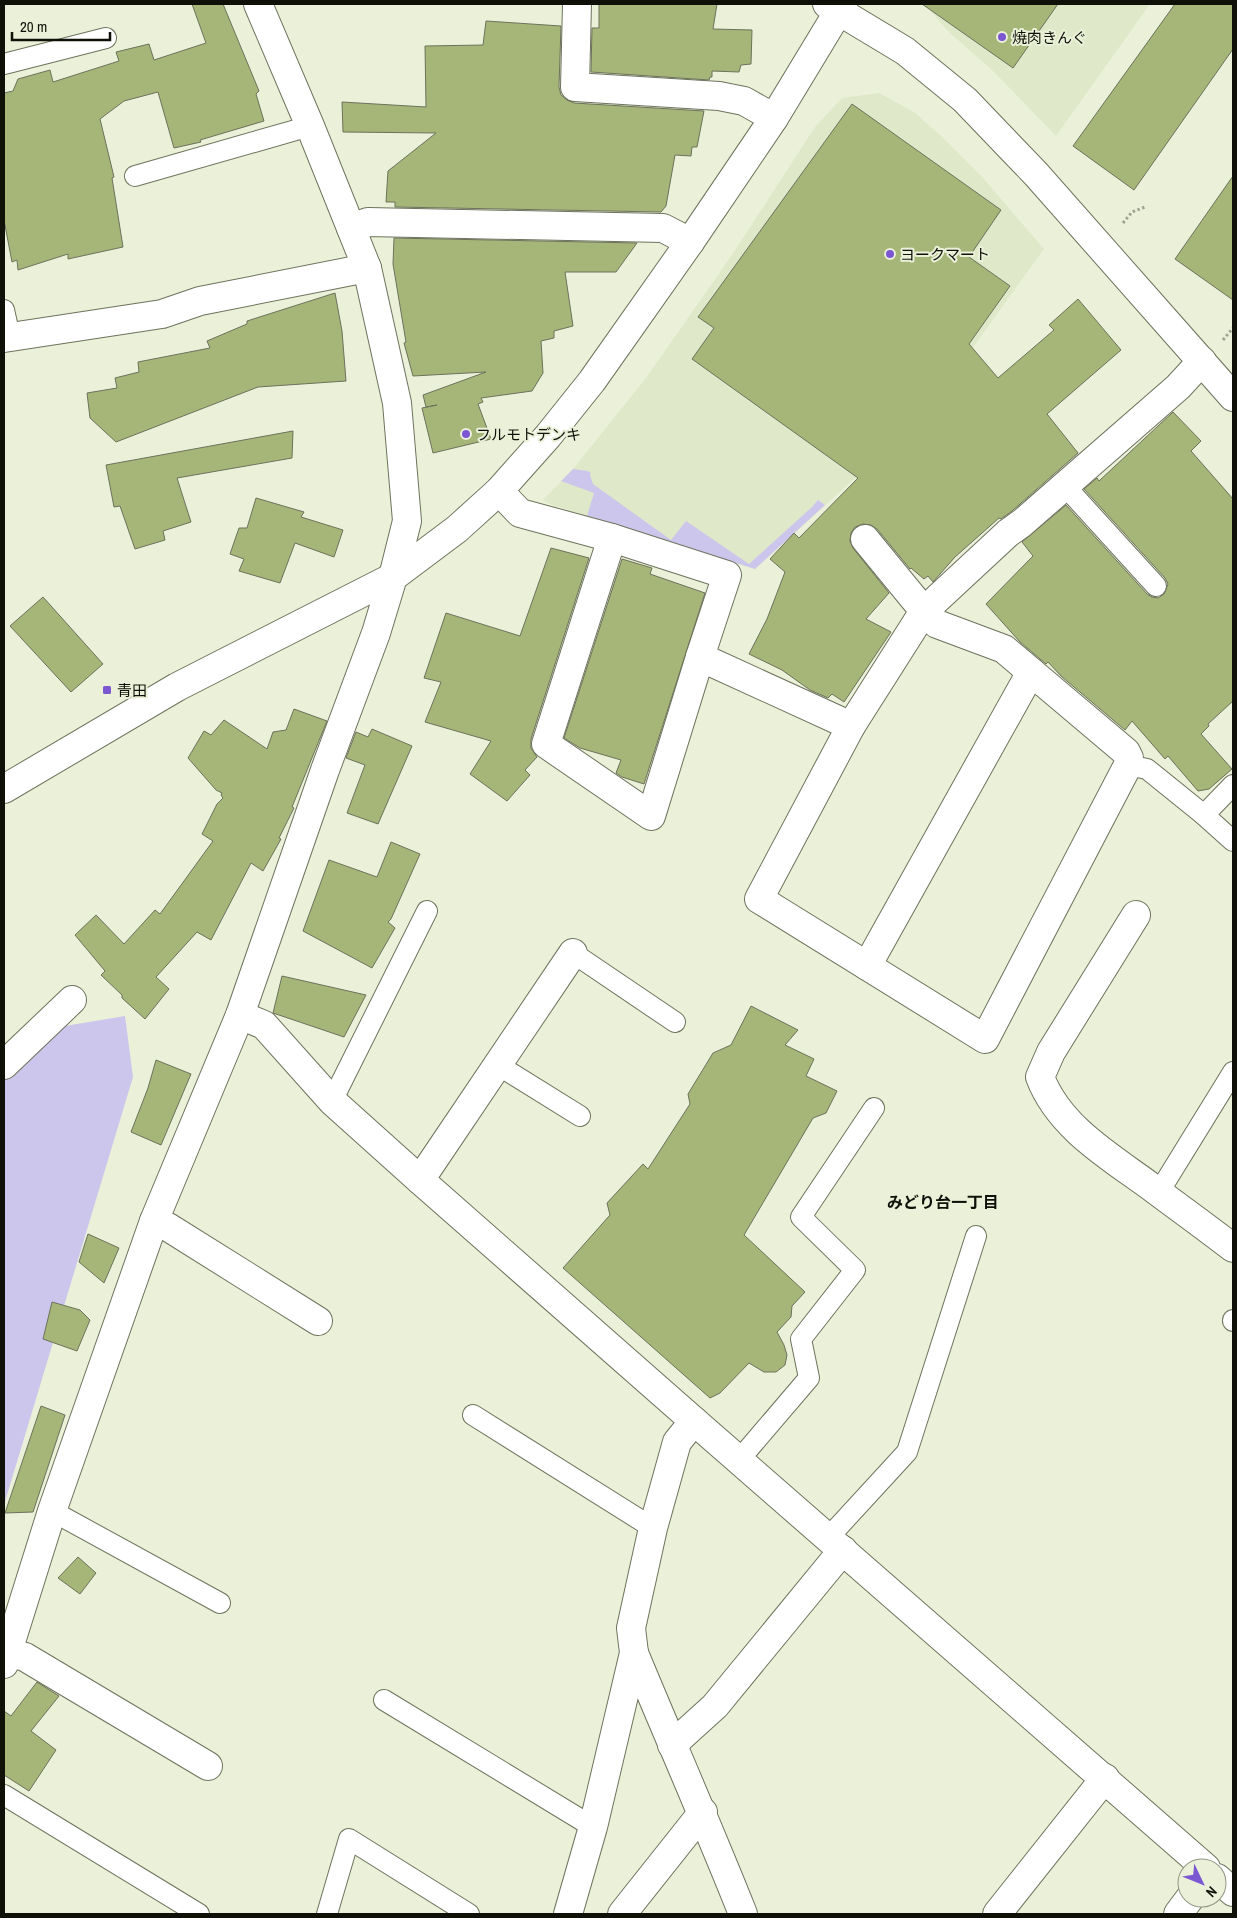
<svg xmlns="http://www.w3.org/2000/svg" width="1237" height="1918" font-family="'Archivo Narrow','Noto Sans JP',sans-serif">
	<style>
		.built { fill: #dfe8c8 }
		.green { fill: #ccc6ec }
		.building { fill: #a6b578; stroke: #6c725c }
		.lines { fill: none; stroke-linecap: round; stroke-linejoin: round }
		.service-casing { stroke: #6d735d; stroke-width: 22 }
		.minor-casing { stroke: #6d735d; stroke-width: 30 }
		.tertiary-casing { stroke: #6d735d; stroke-width: 30 }
		.path { stroke: #9da390; stroke-width: 3; stroke-dasharray: 2.5 2.5; stroke-linecap: butt }
		.service { stroke: #fff; stroke-width: 20 }
		.minor { stroke: #fff; stroke-width: 28 }
		.tertiary { stroke: #fff; stroke-width: 28 }
		.poi-dot { fill: #7b58d2; stroke: #eaf1d8; stroke-width: 2 }
		.labels { text-anchor: middle; dominant-baseline: central; stroke-width: 4; stroke-linejoin: round; paint-order: stroke }
		.poi-label { font-size: 15px; fill: #0f1109; stroke: #eaf1d8; text-anchor: start }
		.neighbourhood-label { font-size: 16px; font-weight: bold; fill: #0f1109; stroke: #eaf1d8 }
	</style>
	<rect width="100%" height="100%" fill="#eaf1d8"/>
	<g class="built">
		<path d="M 924,4 L 1150,4 L 1056,136 L 992,70 L 949,32 Z"/>
		<path d="M 879,93 L 914,112 L 940,135 L 983,178 L 1044,249 L 886,468 L 874,461 L 755,569 L 552,505 L 543,500 L 573,469 L 646,378 L 732,255 L 815,127 L 842,98 Z"/>
	</g>
	<g class="green">
		<path d="M 573,469 L 588,471 L 591,473 L 590,475 L 593,484 L 671,540 L 686,521 L 749,564 L 812,507 L 818,500 L 825,505 L 755,569 L 587,516 L 594,493 L 561,481 Z"/>
		<path d="M 125,1016 L 133,1077 L 4,1505 L 4,1045 L 35,1031 Z"/>
	</g>
	<g class="building">
		<path d="M 192,4 L 223,4 L 259,91 L 256,94 L 264,121 L 200,140 L 201,142 L 174,148 L 158,92 L 124,101 L 100,119 L 114,177 L 112,178 L 123,247 L 68,259 L 68,254 L 18,270 L 17,260 L 12,262 L 4,220 L 4,93 L 13,91 L 18,79 L 50,70 L 53,82 L 119,61 L 116,52 L 149,44 L 154,60 L 206,43 Z"/>
		<path d="M 599,4 L 717,4 L 713,29 L 752,30 L 751,64 L 741,65 L 739,72 L 712,71 L 712,77 L 710,77 L 709,80 L 591,72 L 592,28 L 599,28 Z"/>
		<path d="M 922,4 L 1058,4 L 1013,68 Z"/>
		<path d="M 1175,4 L 1233,4 L 1233,49 L 1134,190 L 1073,146 Z"/>
		<path d="M 486,21 L 561,26 L 559,87 L 561,95 L 567,100 L 574,103 L 704,111 L 697,147 L 692,147 L 691,156 L 675,155 L 666,206 L 661,212 L 395,207 L 395,202 L 386,202 L 388,171 L 436,133 L 343,132 L 342,102 L 426,107 L 425,46 L 483,45 Z"/>
		<path d="M 852,104 L 1001,210 L 969,257 L 1010,286 L 969,344 L 998,378 L 1054,330 L 1049,325 L 1078,299 L 1121,350 L 1047,414 L 1078,453 L 1012,511 L 1001,519 L 999,518 L 955,557 L 933,582 L 928,576 L 924,579 L 911,568 L 910,569 L 877,529 L 871,525 L 863,524 L 855,527 L 851,533 L 850,541 L 853,548 L 889,593 L 866,619 L 891,632 L 844,702 L 832,694 L 828,698 L 810,690 L 782,670 L 749,654 L 767,619 L 785,572 L 770,559 L 794,533 L 799,538 L 858,478 L 692,359 L 714,328 L 698,317 Z"/>
		<path d="M 1233,176 L 1233,300 L 1175,259 Z"/>
		<path d="M 394,238 L 637,243 L 616,272 L 565,272 L 573,326 L 554,331 L 554,338 L 541,341 L 543,373 L 532,391 L 481,398 L 483,402 L 478,404 L 491,439 L 433,453 L 422,408 L 437,405 L 426,407 L 423,395 L 486,372 L 413,376 L 404,343 L 406,342 L 393,264 Z"/>
		<path d="M 335,293 L 342,331 L 346,381 L 258,387 L 116,442 L 90,418 L 87,393 L 117,388 L 115,378 L 139,372 L 138,362 L 210,348 L 207,341 L 247,324 L 247,321 Z"/>
		<path d="M 1173,412 L 1201,441 L 1191,451 L 1233,499 L 1233,701 L 1208,724 L 1209,726 L 1201,734 L 1232,769 L 1209,789 L 1198,791 L 1168,756 L 1165,759 L 1132,721 L 1125,730 L 1061,676 L 1048,662 L 1046,664 L 1020,642 L 986,604 L 1033,556 L 1022,542 L 1066,505 L 1147,594 L 1152,597 L 1158,598 L 1164,594 L 1168,584 L 1165,578 L 1084,489 L 1097,478 L 1099,481 Z"/>
		<path d="M 293,431 L 292,458 L 177,478 L 191,522 L 163,531 L 165,540 L 135,549 L 120,506 L 114,507 L 106,465 Z"/>
		<path d="M 256,498 L 304,512 L 301,517 L 343,530 L 334,557 L 295,543 L 280,583 L 239,571 L 244,559 L 230,554 L 239,528 L 247,528 Z"/>
		<path d="M 551,548 L 589,558 L 531,739 L 531,748 L 537,757 L 525,770 L 530,775 L 507,801 L 470,774 L 491,741 L 425,722 L 441,682 L 424,678 L 446,613 L 520,636 Z"/>
		<path d="M 622,559 L 652,568 L 650,574 L 705,593 L 644,784 L 622,777 L 616,773 L 621,760 L 580,748 L 564,738 Z"/>
		<path d="M 43,597 L 103,664 L 71,692 L 10,626 Z"/>
		<path d="M 294,709 L 327,721 L 292,807 L 294,808 L 279,838 L 281,839 L 263,871 L 251,863 L 211,940 L 197,932 L 156,977 L 169,989 L 145,1019 L 122,998 L 122,995 L 101,975 L 105,971 L 75,935 L 96,915 L 124,944 L 155,910 L 160,914 L 213,841 L 202,834 L 217,804 L 223,798 L 221,795 L 222,793 L 216,790 L 188,758 L 204,731 L 211,735 L 224,720 L 267,749 L 273,732 L 286,730 Z"/>
		<path d="M 372,729 L 412,746 L 378,824 L 347,813 L 365,765 L 346,758 L 356,732 L 368,737 Z"/>
		<path d="M 391,842 L 420,854 L 391,919 L 388,922 L 395,928 L 372,968 L 303,931 L 329,860 L 377,877 Z"/>
		<path d="M 282,976 L 366,995 L 344,1037 L 273,1013 Z"/>
		<path d="M 751,1006 L 798,1030 L 785,1045 L 814,1059 L 806,1076 L 837,1091 L 826,1113 L 813,1118 L 744,1235 L 805,1292 L 792,1306 L 791,1317 L 777,1332 L 784,1345 L 787,1355 L 785,1365 L 776,1372 L 764,1372 L 749,1363 L 720,1393 L 710,1398 L 563,1268 L 610,1215 L 607,1203 L 643,1164 L 648,1169 L 690,1104 L 688,1094 L 713,1053 L 731,1045 Z"/>
		<path d="M 156,1060 L 191,1074 L 161,1145 L 131,1132 L 148,1088 Z"/>
		<path d="M 88,1234 L 119,1248 L 104,1283 L 79,1262 Z"/>
		<path d="M 52,1302 L 80,1310 L 90,1320 L 77,1351 L 43,1339 Z"/>
		<path d="M 41,1406 L 65,1415 L 33,1512 L 5,1513 Z"/>
		<path d="M 78,1557 L 96,1573 L 80,1594 L 58,1578 Z"/>
		<path d="M 37,1682 L 59,1696 L 31,1731 L 56,1750 L 29,1791 L 4,1775 L 4,1711 L 11,1716 Z"/>
	</g>
	<g class="lines">
		<g class="service-casing">
			<g id="service">
				<path d="M 4,64 L 106,38"/>
				<path d="M 135,176 L 310,126"/>
				<path d="M 4,310 L 10,337"/>
				<path d="M 1065,486 L 1156,586"/>
				<path d="M 1128,765 L 1147,769 L 1204,815 L 1233,841"/>
				<path d="M 1204,815 L 1233,785"/>
				<path d="M 573,953 L 675,1022"/>
				<path d="M 498,1065 L 580,1116"/>
				<path d="M 332,1101 L 427,911"/>
				<path d="M 1159,1192 L 1233,1072"/>
				<path d="M 1233,1321 L 1233,1320"/>
				<path d="M 473,1415 L 653,1528"/>
				<path d="M 739,1460 L 809,1378 L 801,1339 L 855,1270 L 801,1217 L 874,1108"/>
				<path d="M 52,1511 L 220,1603"/>
				<path d="M 828,1538 L 907,1452 L 976,1236"/>
				<path d="M 384,1700 L 593,1827"/>
				<path d="M 4,1795 L 199,1914"/>
				<path d="M 327,1914 L 349,1839 L 469,1914"/>
			</g>
		</g>
		<g class="minor-casing">
			<g id="minor">
				<path d="M 258,4 L 310,126 L 367,268 L 397,403 L 407,521 L 393,577"/>
				<path d="M 577,4 L 575,87 L 719,96 L 744,101 L 774,118"/>
				<path d="M 351,228 L 368,222 L 663,228 L 690,242"/>
				<path d="M 4,338 L 162,314 L 200,301 L 367,268"/>
				<path d="M 499,491 L 520,513 L 612,538 L 727,575 L 700,657 L 851,726"/>
				<path d="M 612,538 L 546,744 L 651,816 L 700,657"/>
				<path d="M 865,539 L 924,611 L 937,624 L 1004,649 L 1126,752 L 1129,758 L 1128,765 L 985,1039 L 759,899 L 851,726 L 924,611 L 1008,533 L 1022,523 L 1178,387 L 1202,361"/>
				<path d="M 1136,915 L 1051,1052 L 1040,1077 C 1059,1127 1109,1156 1150,1186 C 1178,1207 1206,1227 1233,1248"/>
				<path d="M 867,966 L 1031,672"/>
				<path d="M 240,1015 L 264,1025 L 332,1101 L 420,1180 L 694,1421 L 1206,1868"/>
				<path d="M 4,1065 L 72,1000"/>
				<path d="M 420,1180 L 573,953"/>
				<path d="M 154,1221 L 168,1227 L 318,1321"/>
				<path d="M 7,1652 L 25,1657 L 208,1766"/>
				<path d="M 672,1745 L 715,1706 L 843,1550"/>
				<path d="M 1217,1878 L 1233,1892"/>
				<path d="M 568,1914 L 593,1827 L 634,1653 L 631,1628 L 653,1528 L 677,1442 L 694,1421"/>
				<path d="M 622,1914 L 703,1812"/>
				<path d="M 997,1914 L 1105,1778"/>
				<path d="M 1178,1914 L 1190,1898"/>
			</g>
		</g>
		<g class="tertiary-casing">
			<g id="tertiary">
				<path d="M 827,4 L 905,51 L 965,100 L 1036,174 L 1233,397"/>
				<path d="M 4,789 L 177,687 L 393,577 L 457,529 L 499,491 L 548,436 L 592,381 L 690,242 L 774,118 L 843,4"/>
				<path d="M 634,1653 C 670,1740 708,1826 743,1914"/>
				<path d="M 4,1664 L 52,1511 L 154,1221 L 240,1015 L 325,770 L 376,633 L 393,577"/>
			</g>
		</g>
		<g class="path">
			<path d="M 1123,223 L 1132,212 L 1145,207"/>
			<path d="M 1223,340 L 1233,328"/>
		</g>
		<use href="#service" class="service"/>
		<use href="#minor" class="minor"/>
		<use href="#tertiary" class="tertiary"/>
	</g>
	<g class="poi-dot">
		<circle cx="1002" cy="37" r="5"/>
		<circle cx="890" cy="254" r="5"/>
		<circle cx="466" cy="434" r="5"/>
		<rect x="102" y="685" width="10" height="10" rx="2.5"/>
	</g>
	<g class="labels">
		<g class="poi-label">
			<text x="1012" y="37">焼肉きんぐ</text>
			<text x="900" y="254">ヨークマート</text>
			<text x="476" y="434">フルモトデンキ</text>
			<text x="117" y="690">青田</text>
		</g>
		<g class="neighbourhood-label">
			<text x="943" y="1202">みどり台一丁目</text>
		</g>
	</g>
	<rect width="1237" height="1918" fill="none" stroke="#0f1109" stroke-width="10"/>
	<g transform="translate(1202 1883) rotate(133)"><circle r="24" fill="#eaf1d8" stroke="#929785"/>
	<path d="M0-4L9 19L0 12L-9 19Z" fill="#7b58d2"/>
	<text y="-8" font-size="14" font-weight="bold" text-anchor="middle" fill="#0f1109">N</text>
	</g>
	<path d="M12 32v8h98v-8" fill="none" stroke="#0f1109" stroke-width="2.5"/>
	<text x="20" y="32" font-size="15" fill="#0f1109" stroke="#eaf1d8" stroke-width="4" paint-order="stroke">20 m</text>
</svg>
